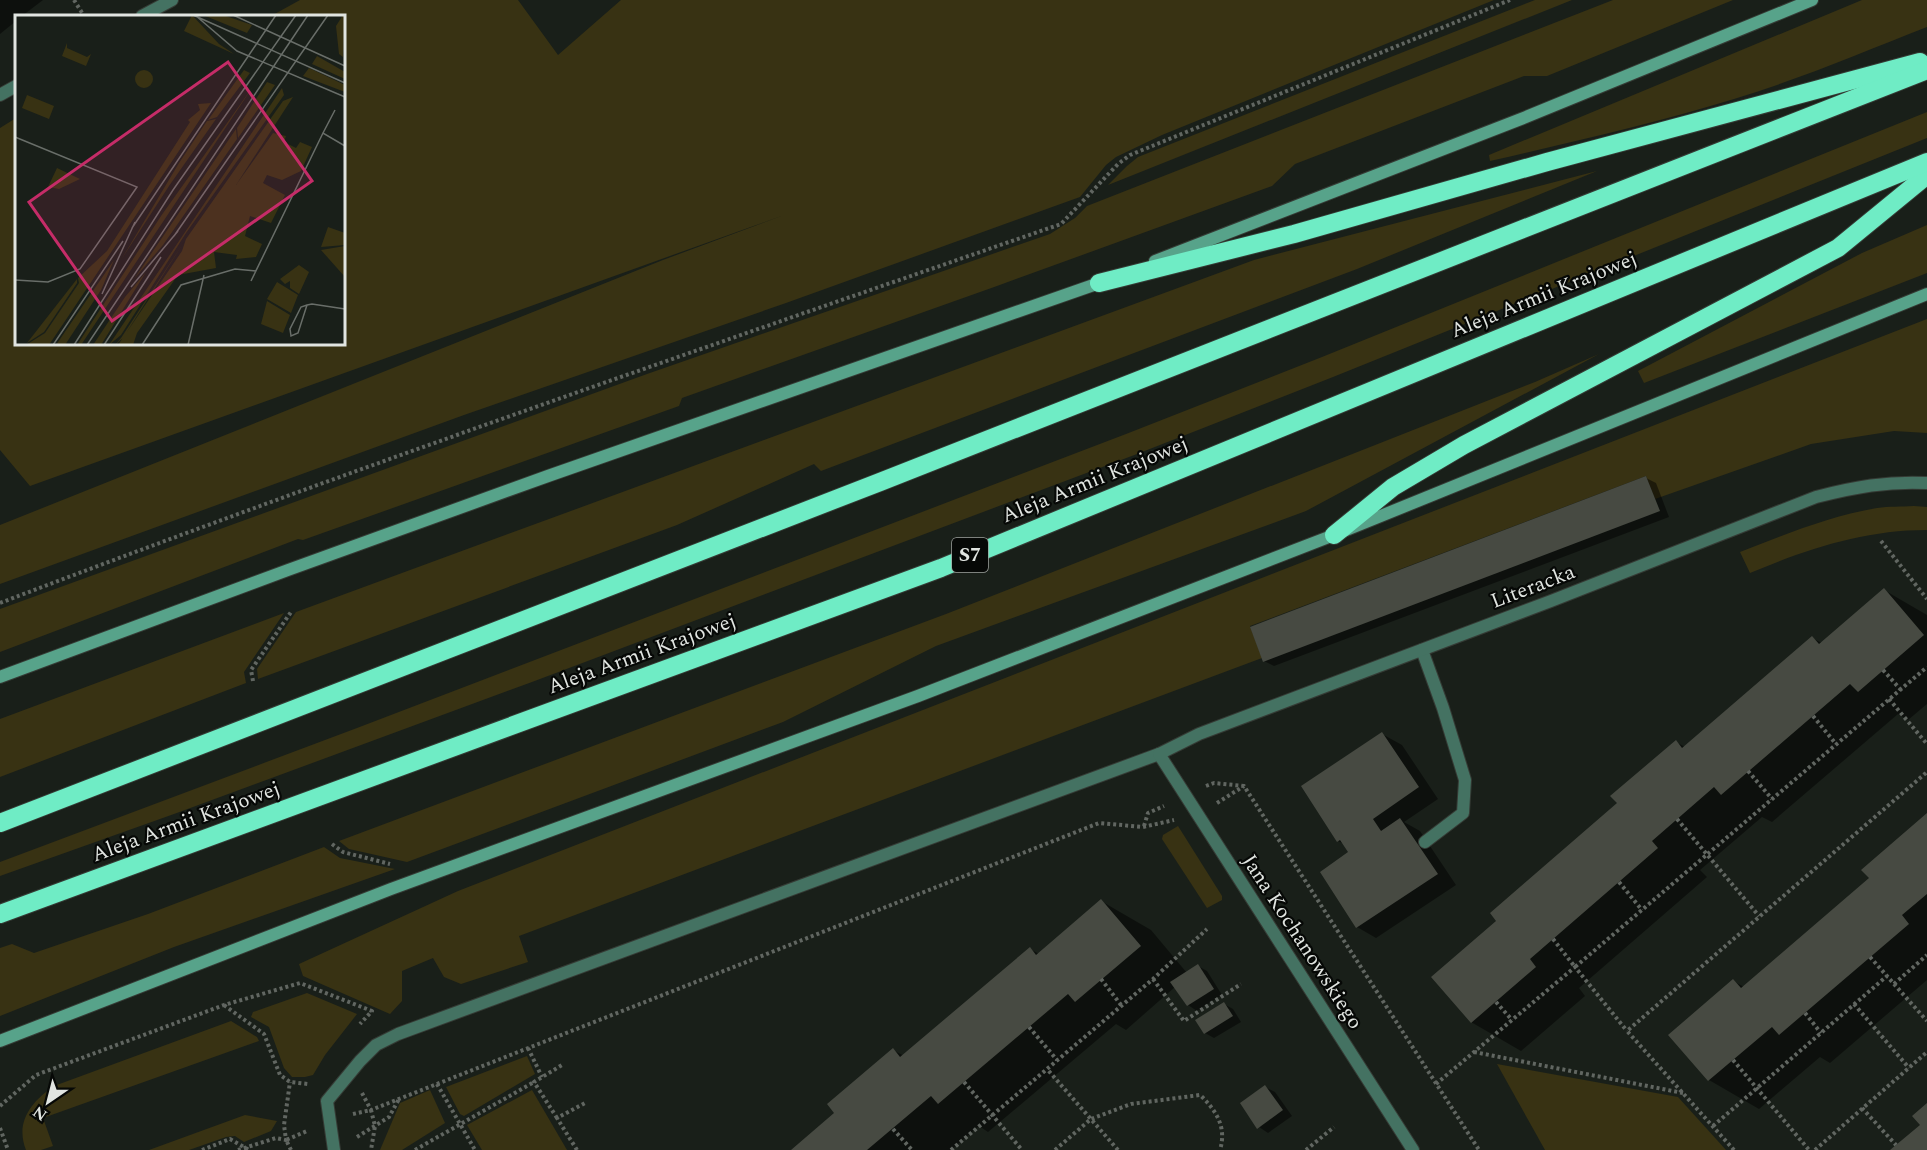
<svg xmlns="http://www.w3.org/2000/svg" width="1927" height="1150" font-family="Spectral,serif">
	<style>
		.green { fill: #383213 }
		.shadow { fill: #0007 }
		.building { fill: #474a42 }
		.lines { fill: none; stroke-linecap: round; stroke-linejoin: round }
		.service-casing { stroke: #353b35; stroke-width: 14 }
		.minor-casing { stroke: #353b35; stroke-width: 14 }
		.secondary-casing { stroke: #353b35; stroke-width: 14 }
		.motorway-casing { stroke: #353b35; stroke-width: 20 }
		.path { stroke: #616661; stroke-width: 4; stroke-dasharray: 3 3; stroke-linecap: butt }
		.service { stroke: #447262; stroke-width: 12 }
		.minor { stroke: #447262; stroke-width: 12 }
		.secondary { stroke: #57a38a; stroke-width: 12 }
		.motorway { stroke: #6fecc5; stroke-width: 18 }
		.labels { text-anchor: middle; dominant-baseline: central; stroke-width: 4.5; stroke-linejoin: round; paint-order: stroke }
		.shield { fill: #060806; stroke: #9fa39f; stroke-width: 1.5 }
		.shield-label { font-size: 20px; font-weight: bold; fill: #e1e5e1 }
		.street-label { font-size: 21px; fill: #e1e5e1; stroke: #060806 }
		.inset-road { fill: none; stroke: #696e69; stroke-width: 1.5 }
		.view { fill: #c52c68; fill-opacity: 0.15; stroke: #c52c68; stroke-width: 3 }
		.inset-edge { fill: none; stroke: #e1e5e1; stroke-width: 3 }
	</style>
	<rect width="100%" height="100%" fill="#191f19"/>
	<g class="green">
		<path d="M 300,0 L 518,0 L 558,55 L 621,0 L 1494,0 L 1162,135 L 1116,157 L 1106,165 L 1080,197 L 786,303 L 464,415 L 0,584 L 0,525 L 663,260 L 784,215 L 30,486 L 0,450 L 0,128 L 16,118 L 16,344 L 344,344 L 344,16 L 271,16 Z"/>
		<path d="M 1535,0 L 1572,0 L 1108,185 L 1127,166 L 1138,157 Z"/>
		<path d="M 1613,0 L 1733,0 L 1547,76 L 1524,76 L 1295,164 L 1272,186 L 997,286 L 682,398 L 679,406 L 303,540 L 298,539 L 0,652 L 0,609 L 647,374 L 1050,234 L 1075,218 L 1087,206 Z"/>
		<path d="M 1862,0 L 1927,0 L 1927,27 C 1863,52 1800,79 1734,99 C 1653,124 1572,142 1490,161 L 1489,155 Z"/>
		<path d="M 1927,112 L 1927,138 L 1333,377 L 1137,454 L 532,682 L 174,814 L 0,876 L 0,862 L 357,728 L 1126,434 L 1322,357 Z"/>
		<path d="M 1597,171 L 1357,269 L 821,471 L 814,464 L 677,525 L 258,679 L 257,669 L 296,612 L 1254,260 Z"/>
		<path d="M 1927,225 L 1927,273 L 1644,383 L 1638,371 L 1862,253 Z"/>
		<path d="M 1927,319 L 1927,433 L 1894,431 L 1811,444 L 1655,499 L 1646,476 L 1250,626 L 1262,658 L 519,936 L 528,962 L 461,984 L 444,977 L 433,958 L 402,971 L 402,1001 L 390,1014 L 303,976 L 299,964 L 458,891 Z"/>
		<path d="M 1599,354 L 1306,511 L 936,646 L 783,722 L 407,862 L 349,849 L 339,841 L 946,614 L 1535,382 Z"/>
		<path d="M 1914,506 L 1927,507 L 1927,530 C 1864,530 1807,549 1750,573 L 1740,552 C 1784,535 1829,516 1877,508 C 1889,506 1901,507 1914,506 Z"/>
		<path d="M 284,613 L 244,672 L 246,683 L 0,777 L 0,719 Z"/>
		<path d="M 1178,826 L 1222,896 L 1222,900 L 1207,908 L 1162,839 L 1163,835 Z"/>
		<path d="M 324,847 L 340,858 L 395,869 L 174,947 L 0,1016 L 0,948 L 12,944 L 34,953 L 148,914 Z"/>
		<path d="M 307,993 L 357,1014 L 325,1055 L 313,1075 L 305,1077 L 292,1077 L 284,1068 L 269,1027 L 251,1017 L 253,1012 Z"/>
		<path d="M 231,1021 L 257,1037 L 259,1041 L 43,1118 L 53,1146 L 41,1150 L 26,1150 C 15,1122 31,1102 54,1086 Z"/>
		<path d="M 527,1056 L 535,1074 L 464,1116 L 460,1114 L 446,1087 Z"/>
		<path d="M 1497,1064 L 1678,1097 L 1726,1150 L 1545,1150 Z"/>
		<path d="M 430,1090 L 445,1123 L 402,1150 L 380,1150 L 400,1103 Z"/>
		<path d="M 532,1090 L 567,1150 L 482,1150 L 467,1125 Z"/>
		<path d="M 245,1115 L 277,1121 L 271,1131 L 244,1142 L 235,1136 L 226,1137 L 189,1150 L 149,1150 Z"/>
	</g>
	<g class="shadow">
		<path d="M 0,0 L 43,0 L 22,16 L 16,16 L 16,21 L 0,34 Z"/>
		<path d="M 1646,478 L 1656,483 L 1669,517 L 1274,666 L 1264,661 Z"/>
		<path d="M 1884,590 L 1927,615 L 1927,704 L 1908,720 L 1898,714 L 1772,822 L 1762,817 L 1700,870 L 1707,877 L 1579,988 L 1585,996 L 1521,1051 L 1471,1022 L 1498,921 L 1619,804 L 1676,742 L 1685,747 L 1812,638 L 1822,643 Z"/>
		<path d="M 1382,734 L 1402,745 L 1438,799 L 1404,822 L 1420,831 L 1456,885 L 1376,938 L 1357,927 L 1350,853 L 1344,844 L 1338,841 Z"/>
		<path d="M 1927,815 L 1927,980 L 1830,1063 L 1820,1057 L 1759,1109 L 1709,1080 L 1733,981 L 1744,987 L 1871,878 Z"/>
		<path d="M 1101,901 L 1151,930 L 1187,973 L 1198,966 L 1207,971 L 1222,995 L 1197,1011 L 1188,1005 L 1175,987 L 1126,1030 L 1116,1024 L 988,1132 L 979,1126 L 951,1150 L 793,1150 L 836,1113 L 893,1050 L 904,1056 L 1030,949 L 1039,954 Z"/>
		<path d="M 1224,1004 L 1233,1009 L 1241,1022 L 1214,1038 L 1205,1033 Z"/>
		<path d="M 1265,1087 L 1275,1092 L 1292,1116 L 1268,1133 L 1259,1127 Z"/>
	</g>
	<g class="building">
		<path d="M 1646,476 L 1660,511 L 1263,662 L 1250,627 Z"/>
		<path d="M 1884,588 L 1924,635 L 1858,692 L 1850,684 L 1721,795 L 1714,787 L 1652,841 L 1658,848 L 1530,959 L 1536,967 L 1471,1023 L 1431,977 L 1496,921 L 1490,913 L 1617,803 L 1610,796 L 1676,740 L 1682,748 L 1812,636 L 1819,644 Z"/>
		<path d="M 1382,732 L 1419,787 L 1373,819 L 1381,831 L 1400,818 L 1438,874 L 1356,928 L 1320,872 L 1348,852 L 1340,840 L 1337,842 L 1301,786 Z"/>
		<path d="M 1927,813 L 1927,894 L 1902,915 L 1909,924 L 1779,1035 L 1772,1027 L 1708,1081 L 1668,1035 L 1733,979 L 1741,988 L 1869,878 L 1861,870 Z"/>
		<path d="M 1101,899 L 1141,946 L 1075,1002 L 1068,994 L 938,1104 L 931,1096 L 867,1150 L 791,1150 L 834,1113 L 827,1104 L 893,1048 L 900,1057 L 1030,947 L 1036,955 Z"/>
		<path d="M 1198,964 L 1214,989 L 1187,1006 L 1170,982 Z"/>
		<path d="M 1224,1002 L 1233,1016 L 1204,1034 L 1195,1020 Z"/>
		<path d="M 1265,1085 L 1283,1110 L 1257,1129 L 1240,1103 Z"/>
		<path d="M 1927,1103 L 1927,1150 L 1890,1150 L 1920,1125 L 1912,1116 Z"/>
	</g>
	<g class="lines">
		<g class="service-casing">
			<g id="service">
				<path d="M 1422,650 L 1443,708 L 1465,780 L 1463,813 L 1425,842"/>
				<path d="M 334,1150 L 327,1101 L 360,1061 L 376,1045 L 398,1034 L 1159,754"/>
			</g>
		</g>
		<g class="minor-casing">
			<g id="minor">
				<path d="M 142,16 L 172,0"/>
				<path d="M 0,95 L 16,86"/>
				<path d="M 1413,1150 L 1159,754 L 1199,734 L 1551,601 L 1816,497 C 1855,487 1887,481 1927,483"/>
			</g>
		</g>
		<g class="secondary-casing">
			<g id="secondary">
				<path d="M 1155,261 L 1526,117 L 1812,0"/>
				<path d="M 0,677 L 288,570 L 548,476 L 1105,281"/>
				<path d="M 0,1041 L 391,889 L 918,696 L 1334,535 L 1927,294"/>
			</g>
		</g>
		<g class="motorway-casing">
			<g id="motorway">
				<path d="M 1099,283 L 1294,234 L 1547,162 L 1920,62"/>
				<path d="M 1334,535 L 1393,487 L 1464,445 L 1838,248 L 1927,175"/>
				<path d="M 0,823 L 880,482 L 1927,70"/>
				<path d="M 0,914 L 941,568 L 1927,162"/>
			</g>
		</g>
		<g class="path">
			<path d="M 74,0 L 84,16"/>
			<path d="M 1881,541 L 1927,599"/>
			<path d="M 0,603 C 351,469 706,347 1061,224 L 1118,164 L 1130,155 L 1510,0"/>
			<path d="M 1883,670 L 1901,690"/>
			<path d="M 253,681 L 251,670 L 291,612"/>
			<path d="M 1889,699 L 1927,744"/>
			<path d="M 1813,716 L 1836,744"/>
			<path d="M 1748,771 L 1772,799"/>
			<path d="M 1206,786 L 1214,783 L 1244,786 L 1479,1150"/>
			<path d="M 1217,803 L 1244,786"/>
			<path d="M 1677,819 L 1759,916"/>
			<path d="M 1144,826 L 1148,813 L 1164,806"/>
			<path d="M 332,844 L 343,852 L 390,864"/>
			<path d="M 1619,882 L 1642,910"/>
			<path d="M 1553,939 L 1575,967 L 1927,667"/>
			<path d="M 1870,957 L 1927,1021"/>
			<path d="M 1101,979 L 1121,1005"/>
			<path d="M 1153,979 L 1184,1021 L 1241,984"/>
			<path d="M 1894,984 L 1927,955"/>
			<path d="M 1496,1002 L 1512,1020"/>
			<path d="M 1854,1004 L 1909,1068"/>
			<path d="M 224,1005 L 264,1034 L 280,1075 L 290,1082 L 308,1084"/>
			<path d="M 1805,1013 L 1821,1033"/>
			<path d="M 1029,1027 L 1057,1060"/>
			<path d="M 528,1048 L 542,1077"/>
			<path d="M 1474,1052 L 1683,1093"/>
			<path d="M 1733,1060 L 1809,1150"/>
			<path d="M 964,1082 L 1022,1150"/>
			<path d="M 437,1084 L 475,1150"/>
			<path d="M 1436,1084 L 1575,967 L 1627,1031"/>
			<path d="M 362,1093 L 371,1110 L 1099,823 L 1143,827 L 1174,820"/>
			<path d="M 0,1106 L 36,1075 L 224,1005 L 300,983 L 372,1011 L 360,1024"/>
			<path d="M 1862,1108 L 1896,1145"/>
			<path d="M 353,1114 L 371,1110 L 375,1126 L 371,1150"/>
			<path d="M 557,1118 L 534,1082 L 562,1065"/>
			<path d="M 1713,1126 L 1887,976"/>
			<path d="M 0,1128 L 8,1150"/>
			<path d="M 893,1129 L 912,1150"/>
			<path d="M 357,1137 L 389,1117 L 399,1099"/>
			<path d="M 202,1150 L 230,1139 L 249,1150"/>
			<path d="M 238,1150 L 276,1138 L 286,1140 L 284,1125 L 290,1082"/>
			<path d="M 291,1150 L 286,1140 L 307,1131"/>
			<path d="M 415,1150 L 534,1082"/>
			<path d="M 577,1150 L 557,1118 L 585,1103"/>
			<path d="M 951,1150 L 1047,1069"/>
			<path d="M 1055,1150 L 1091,1119 L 1131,1104 L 1200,1095 C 1216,1110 1227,1127 1220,1150"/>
			<path d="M 1118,1150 L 1047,1069 L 1153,979 L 1207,929"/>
			<path d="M 1306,1150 L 1334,1127"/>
			<path d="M 1734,1150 L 1627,1031 L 1927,772"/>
			<path d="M 1815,1150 L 1927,1052"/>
		</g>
		<use href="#service" class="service"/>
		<use href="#minor" class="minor"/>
		<use href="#secondary" class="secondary"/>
		<use href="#motorway" class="motorway"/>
	</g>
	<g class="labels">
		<rect class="shield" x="952" y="538" width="36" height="34" rx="4.5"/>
		<g class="shield-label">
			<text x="970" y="555">S7</text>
		</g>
		<g class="street-label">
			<text transform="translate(1544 295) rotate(-22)">Aleja Armii Krajowej</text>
			<text transform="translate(1095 480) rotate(-22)">Aleja Armii Krajowej</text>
			<text transform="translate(1533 587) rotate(-21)">Literacka</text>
			<text transform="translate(642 654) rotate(-20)">Aleja Armii Krajowej</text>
			<text transform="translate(186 822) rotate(-20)">Aleja Armii Krajowej</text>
			<text transform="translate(1302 942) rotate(57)">Jana Kochanowskiego</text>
		</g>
	</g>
	<g transform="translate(15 15)">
		<rect width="330" height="330" fill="#191f19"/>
		<path d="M 177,0 L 204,29 L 219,39 L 169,16 ZM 188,0 L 208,0 L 237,10 L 232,18 ZM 328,0 L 330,0 L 328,42 L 324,39 L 321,11 ZM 52,28 L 52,33 L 72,42 L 76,39 L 71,51 L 47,41 ZM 302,41 L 330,57 L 330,64 L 297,49 ZM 294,53 L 330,70 L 330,77 L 288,61 ZM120 64a9 9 0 1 1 18 0a9 9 0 1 1-18 0ZM 229,55 L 235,58 L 202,102 L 193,105 ZM 252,67 L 260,70 L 223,123 L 222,113 ZM 239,70 L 66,330 L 62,330 L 146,201 ZM 267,73 L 269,80 L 171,218 L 106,320 L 94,330 ZM 12,80 L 39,91 L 34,104 L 7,93 ZM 278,82 L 221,170 L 258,118 L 271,121 L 269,127 L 281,133 L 285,127 L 297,132 L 286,156 L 267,165 L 252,160 L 248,168 L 270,180 L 256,208 L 235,201 L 230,221 L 247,229 L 241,242 L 221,244 L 222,240 L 199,237 L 201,253 L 163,260 L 122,318 L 118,330 L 103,330 L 167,236 L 171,224 L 268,86 ZM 196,88 L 34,330 L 11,330 L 30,318 L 64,268 L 63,263 L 92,236 L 175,107 L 173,105 L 185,95 L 183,89 ZM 201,104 L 154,171 L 106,245 L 164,148 L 192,106 ZM 221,114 L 222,124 L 148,230 L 119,264 ZM 42,153 L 65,164 L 44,174 L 33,172 ZM 313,212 L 330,218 L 330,230 L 306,232 ZM 169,227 L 108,323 L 100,330 L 106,323 ZM 330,231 L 330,262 L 306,235 ZM 99,245 L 86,275 L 50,330 L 41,330 ZM 284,250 L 294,257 L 284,279 L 275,273 L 275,266 L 270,269 L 265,264 ZM 131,257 L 86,330 L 78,330 L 110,282 ZM 62,264 L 62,268 L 29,317 L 12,328 ZM 262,267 L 283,280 L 276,298 L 252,284 ZM 252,286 L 275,300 L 268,318 L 246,309 Z" fill="#383213"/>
		<path class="inset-road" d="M 178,0 L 330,68M 180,0 L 222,36 L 330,82M 218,0 L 330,51M 308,118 L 320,95M 0,122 L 122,172 L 65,254 L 33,267 L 0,265M 117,213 L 261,0M 159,221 L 313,0M 236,266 L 308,118 L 330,131M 116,272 L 163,216M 87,279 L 120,207M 292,290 L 283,318 L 276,321 L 275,314 L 286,292 L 292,290 L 297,289 L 330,294M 38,330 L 108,226M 59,330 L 158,175 L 281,0M 72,330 L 293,0M 89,330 L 146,242M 127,330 L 166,270 L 220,254 L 241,256M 173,330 L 189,260"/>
		<path class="view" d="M 213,47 L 297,166 L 97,306 L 14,187 Z"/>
		<rect width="330" height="330" class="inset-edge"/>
	</g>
	<g transform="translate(48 1102) rotate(215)" stroke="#060806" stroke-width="4.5" paint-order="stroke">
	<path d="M0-4.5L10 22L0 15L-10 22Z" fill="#e1e5e1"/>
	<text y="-9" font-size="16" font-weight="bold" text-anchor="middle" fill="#e1e5e1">N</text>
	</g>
</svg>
